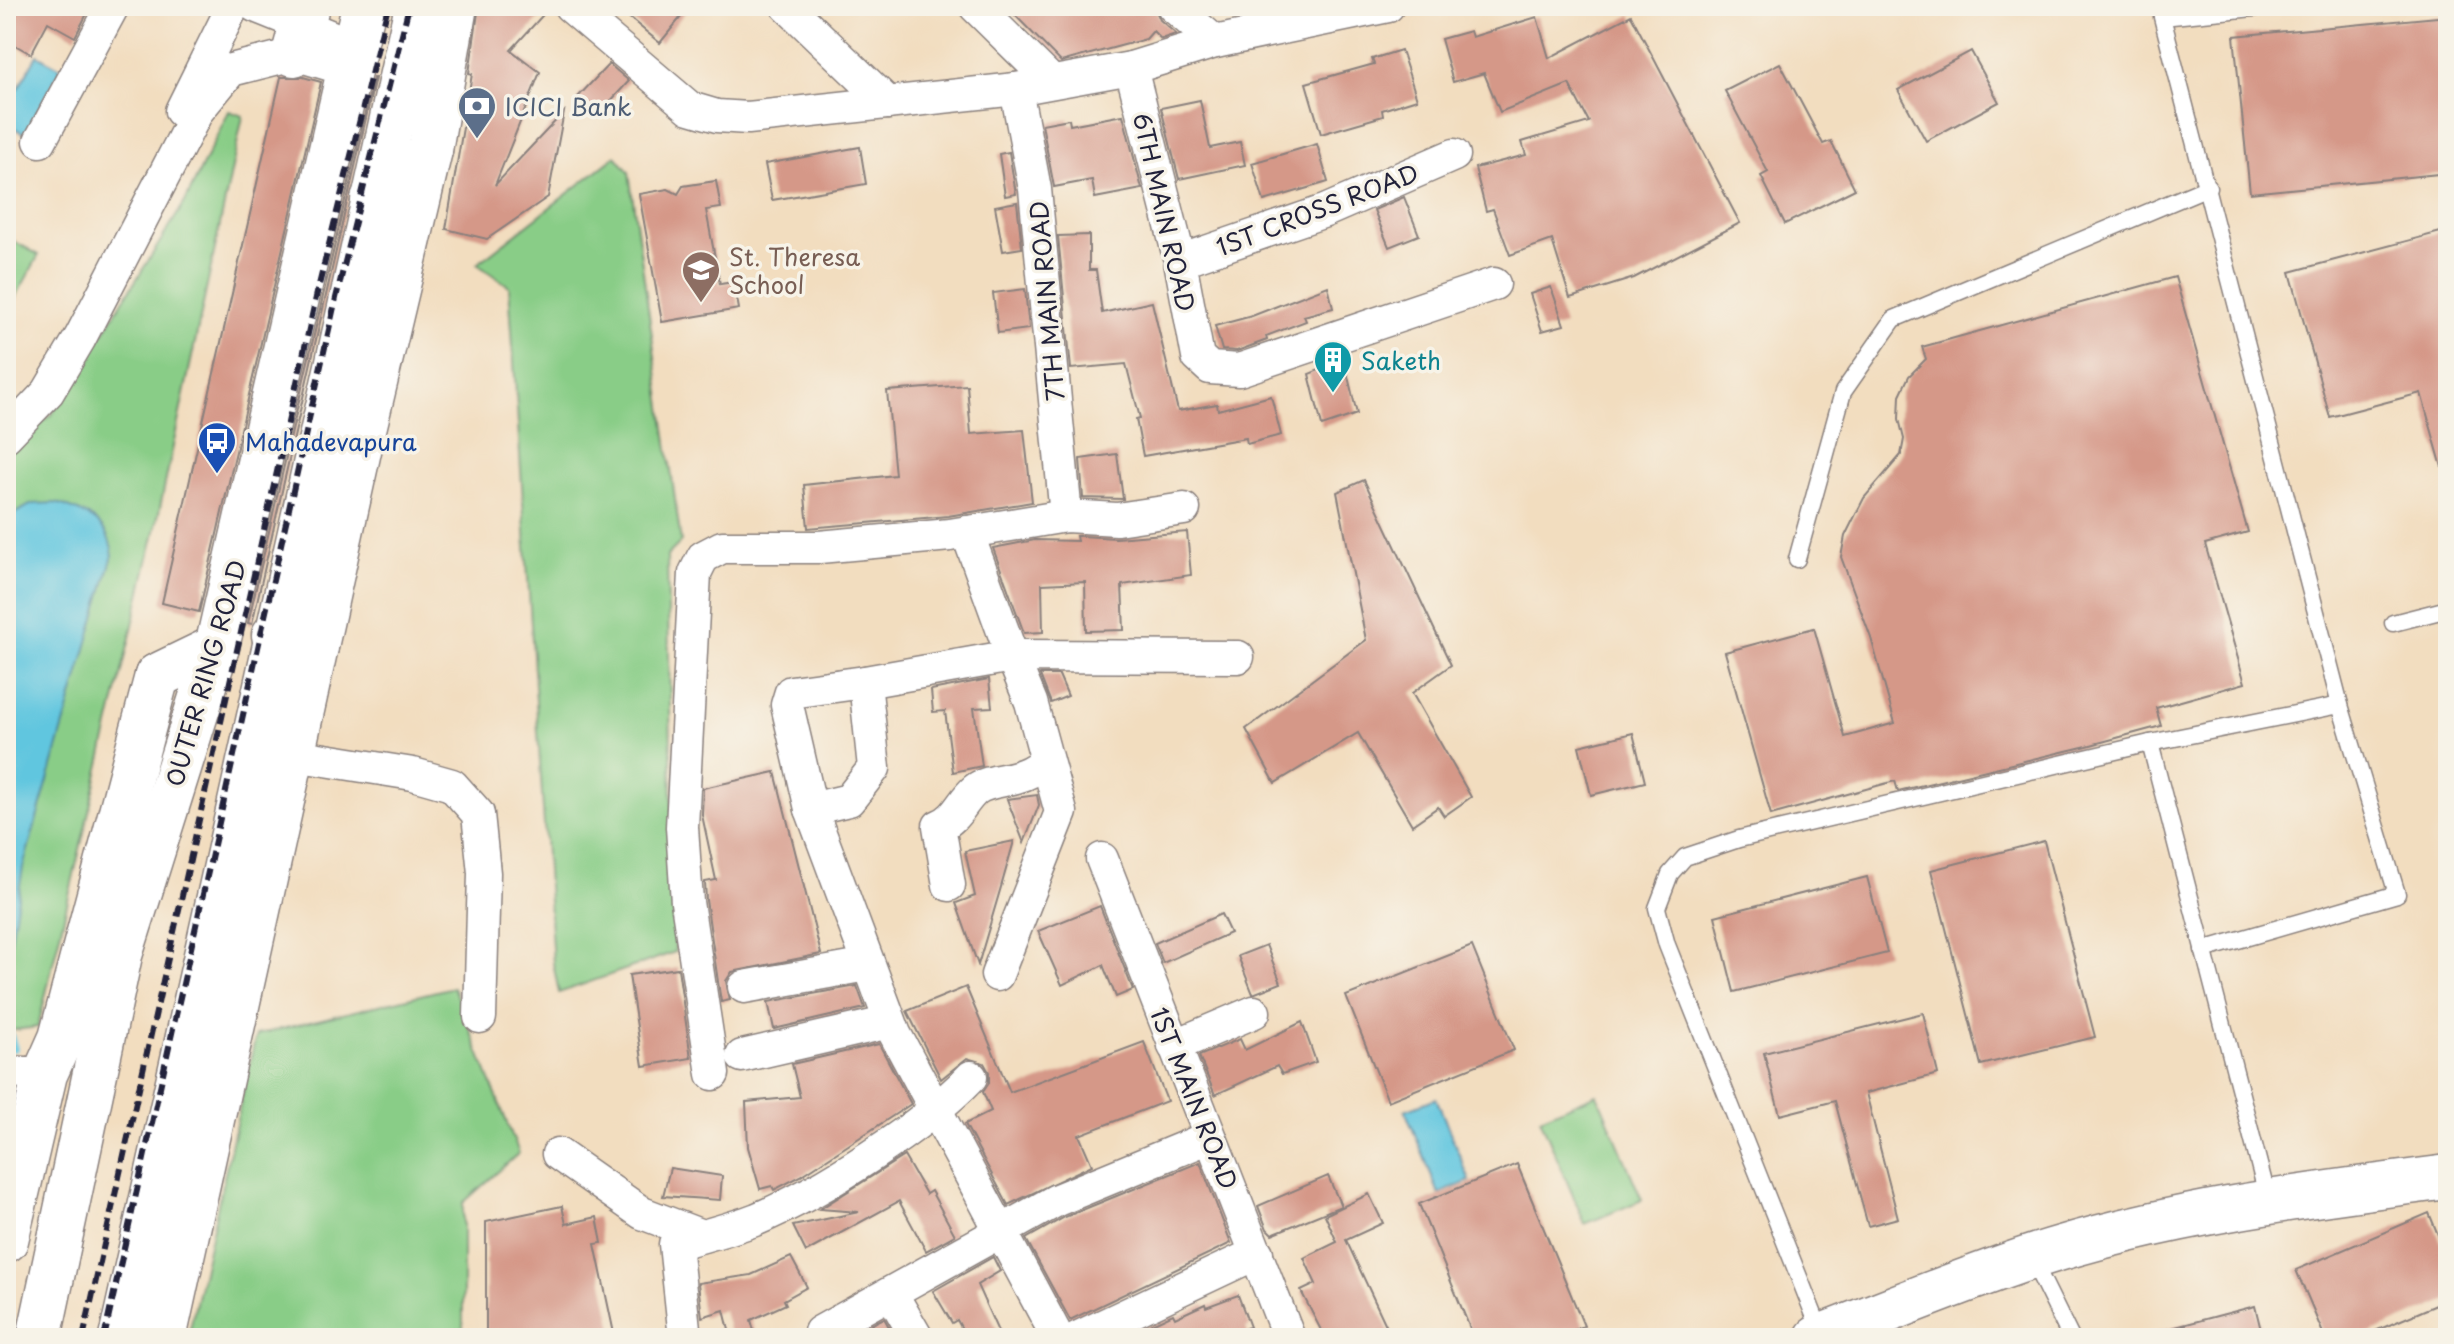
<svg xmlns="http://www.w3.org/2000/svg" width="2454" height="1344" font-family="'Playpen Sans',sans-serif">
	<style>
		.green { fill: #89cd87; stroke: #567861; stroke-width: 2 }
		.water { fill: #61c6df; stroke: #42748d; stroke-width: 2 }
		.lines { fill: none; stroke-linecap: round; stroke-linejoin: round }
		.stream { stroke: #61c6df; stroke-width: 8 }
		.building { fill: #d59888 }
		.lane-casing { stroke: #8a807d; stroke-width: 19 }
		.street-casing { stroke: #8a807d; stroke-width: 35 }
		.secondary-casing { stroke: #8a807d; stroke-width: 47 }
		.highway-casing { stroke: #8a807d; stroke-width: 47 }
		.lane { stroke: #fff; stroke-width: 16 }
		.street { stroke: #fff; stroke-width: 32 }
		.secondary { stroke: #fff; stroke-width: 44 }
		.highway { stroke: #fff; stroke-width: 44 }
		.rail { stroke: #22223b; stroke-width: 6; stroke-dasharray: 12 6; stroke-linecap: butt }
		.labels { text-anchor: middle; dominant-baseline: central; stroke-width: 7; stroke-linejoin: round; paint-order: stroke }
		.service-label { font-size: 24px; fill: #4e5e75; stroke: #f7f3e8; text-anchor: start }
		.street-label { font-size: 24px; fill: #22223b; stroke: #f7f3e8 }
		.education-label { font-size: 24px; fill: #785e54; stroke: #f7f3e8; text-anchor: start }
		.culture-label { font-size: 24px; fill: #0d838f; stroke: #f7f3e8; text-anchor: start }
		.transit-label { font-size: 24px; fill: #164399; stroke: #f7f3e8; text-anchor: start }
	</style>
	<rect width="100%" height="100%" fill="#f7f3e8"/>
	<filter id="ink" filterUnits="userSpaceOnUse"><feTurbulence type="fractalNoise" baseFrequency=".0125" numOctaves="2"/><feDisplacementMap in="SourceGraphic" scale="16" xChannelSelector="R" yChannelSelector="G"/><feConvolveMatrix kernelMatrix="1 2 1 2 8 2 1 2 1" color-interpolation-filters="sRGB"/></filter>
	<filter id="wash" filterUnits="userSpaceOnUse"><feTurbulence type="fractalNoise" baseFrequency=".006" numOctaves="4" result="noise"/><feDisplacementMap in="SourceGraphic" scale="32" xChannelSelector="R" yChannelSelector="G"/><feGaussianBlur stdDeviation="1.8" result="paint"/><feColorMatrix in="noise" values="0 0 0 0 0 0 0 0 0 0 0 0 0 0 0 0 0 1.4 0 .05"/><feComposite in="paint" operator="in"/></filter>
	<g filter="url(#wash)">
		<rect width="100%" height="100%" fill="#f2ddbf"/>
		<g class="green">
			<path d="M 229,111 L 243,116 L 154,536 L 38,1027 L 6,1031 L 6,455 L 52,414 L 185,202 Z"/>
			<path d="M 616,156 L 629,172 L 681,542 L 667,556 L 675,952 L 559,993 L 553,963 L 509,286 L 477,264 Z"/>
			<path d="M 6,237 L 39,255 L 6,315 Z"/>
			<path d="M 453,987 L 519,1153 L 463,1203 L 463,1338 L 188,1338 L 256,1035 Z"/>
			<path d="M 1597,1094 L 1642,1200 L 1585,1224 L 1540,1118 Z"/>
		</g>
		<g class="water">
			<path d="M 37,55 L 61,68 L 25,134 L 6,123 L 6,110 Z"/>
			<path d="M 57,503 C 87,514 108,520 113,555 L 23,867 L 9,952 L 13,973 L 6,988 L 6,518 L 32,504 Z"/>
			<path d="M 1436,1098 L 1470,1181 L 1439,1194 L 1405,1110 Z"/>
		</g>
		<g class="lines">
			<path class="stream" d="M 6,1023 L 14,1048"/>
		</g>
		<g id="blocks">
			<g class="building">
				<path d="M 6,6 L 91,6 L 75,37 L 48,22 L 31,54 L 6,40 Z"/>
				<path d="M 479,6 L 551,6 L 511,50 L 540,72 L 495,185 L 564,112 L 548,197 L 487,239 L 446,229 L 472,74 L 469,73 Z"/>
				<path d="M 615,6 L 690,6 L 660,43 Z"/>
				<path d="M 1006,6 L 1154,6 L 1160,20 L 1176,34 L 1161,39 L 1153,31 L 1146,39 L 1061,62 Z"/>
				<path d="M 1631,15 L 1740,223 L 1634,278 L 1570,298 L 1552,240 L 1510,255 L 1493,209 L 1486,211 L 1475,168 L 1526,155 L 1522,142 L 1589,122 L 1569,84 L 1500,112 L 1484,73 L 1453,82 L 1441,39 L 1470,31 L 1472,37 L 1537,17 L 1549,58 Z"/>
				<path d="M 2448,16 L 2448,173 L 2250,193 L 2234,36 Z"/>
				<path d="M 1401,50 L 1417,99 L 1382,110 L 1383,116 L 1321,134 L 1306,83 L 1374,64 L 1372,59 Z"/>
				<path d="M 1971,51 L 1999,102 L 1926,141 L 1898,90 Z"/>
				<path d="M 1780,63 L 1823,144 L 1831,141 L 1855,189 L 1785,224 L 1761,176 L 1768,172 L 1725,91 Z"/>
				<path d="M 609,64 L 629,81 L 596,117 L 577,98 Z"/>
				<path d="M 281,77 L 303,77 L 321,82 L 199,612 L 162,603 Z"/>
				<path d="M 373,78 L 375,78 L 252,624 L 248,623 Z"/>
				<path d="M 1200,100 L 1210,148 L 1240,142 L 1245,165 L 1179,179 L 1161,108 Z"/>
				<path d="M 1123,115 L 1142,189 L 1095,198 L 1092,180 L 1054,187 L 1042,124 L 1069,119 L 1070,125 Z"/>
				<path d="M 1317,144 L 1328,182 L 1264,201 L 1252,163 Z"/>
				<path d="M 860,147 L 866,184 L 772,200 L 765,164 Z"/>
				<path d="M 1009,152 L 1016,194 L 1005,196 L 999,154 Z"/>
				<path d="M 716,181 L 721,208 L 706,210 L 720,284 L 734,282 L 739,309 L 662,322 L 639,194 L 668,189 L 678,194 L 683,186 Z"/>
				<path d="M 1404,197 L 1419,235 L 1389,247 L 1374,210 Z"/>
				<path d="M 1017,202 L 1022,248 L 1003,251 L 995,206 Z"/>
				<path d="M 2448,230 L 2448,467 L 2442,467 L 2421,393 L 2330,417 L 2290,272 Z"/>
				<path d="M 1089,235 L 1089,270 L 1096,270 L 1102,313 L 1152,302 L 1178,411 L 1217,404 L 1218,410 L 1271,396 L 1281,435 L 1247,444 L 1246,438 L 1143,456 L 1136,419 L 1140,418 L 1126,364 L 1071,369 L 1058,236 Z"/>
				<path d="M 2175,277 L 2248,532 L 2205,544 L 2245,683 L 2156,708 L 2161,726 L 2087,746 L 1898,791 L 1895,781 L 1771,815 L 1725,652 L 1814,628 L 1845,737 L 1895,723 L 1871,638 L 1841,557 L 1845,536 L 1864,498 L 1901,455 L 1904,439 L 1899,419 L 1900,395 L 1909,376 L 1926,359 L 1922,347 Z"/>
				<path d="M 1328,286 L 1333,308 L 1304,316 L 1306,321 L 1266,336 L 1267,340 L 1237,351 L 1222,350 L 1215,326 L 1252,316 Z"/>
				<path d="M 1551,287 L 1564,325 L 1542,331 L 1530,294 Z"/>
				<path d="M 1025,289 L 1029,329 L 998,333 L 993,293 Z"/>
				<path d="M 1344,360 L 1357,414 L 1322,426 L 1309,374 Z"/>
				<path d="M 967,385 L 971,434 L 1024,430 L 1032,502 L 948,516 L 808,528 L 804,485 L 895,475 L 887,391 Z"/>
				<path d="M 1117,454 L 1123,499 L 1083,498 L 1080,459 Z"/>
				<path d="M 1364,480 L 1451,665 L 1412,693 L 1471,797 L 1444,816 L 1438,807 L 1412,825 L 1358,733 L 1275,783 L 1246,729 L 1366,640 L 1337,492 Z"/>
				<path d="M 1187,532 L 1191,575 L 1122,585 L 1124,630 L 1086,631 L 1085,582 L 1042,584 L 1043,632 L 1024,633 L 993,548 L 1035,540 L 1077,541 L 1076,536 L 1081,536 L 1116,538 Z"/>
				<path d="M 1040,675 L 1059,675 L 1068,696 L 1051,703 Z"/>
				<path d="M 989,679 L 992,707 L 974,708 L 982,766 L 953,772 L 945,711 L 933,712 L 931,690 Z"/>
				<path d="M 1633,733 L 1645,782 L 1591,795 L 1579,746 Z"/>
				<path d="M 775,772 L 821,954 L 732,972 L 726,981 L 730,1000 L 721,1002 L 706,900 L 705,882 L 716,880 L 702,815 L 703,788 Z"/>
				<path d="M 1037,795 L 1039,805 L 1024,843 L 1007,799 Z"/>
				<path d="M 1014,841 L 1001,887 L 978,965 L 956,903 L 975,896 L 965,851 Z"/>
				<path d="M 2044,841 L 2095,1037 L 1981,1065 L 1931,870 Z"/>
				<path d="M 1867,877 L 1887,953 L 1734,992 L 1715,916 Z"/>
				<path d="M 1100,906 L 1133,990 L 1116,997 L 1103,965 L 1062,985 L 1038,931 Z"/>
				<path d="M 1221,914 L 1230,933 L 1163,963 L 1155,943 Z"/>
				<path d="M 1266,945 L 1281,983 L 1253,994 L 1238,956 Z"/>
				<path d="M 1472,946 L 1514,1050 L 1388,1101 L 1346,996 Z"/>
				<path d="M 678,968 L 691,1058 L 643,1066 L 629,975 Z"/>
				<path d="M 857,986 L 865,1008 L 774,1029 L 768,1002 Z"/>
				<path d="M 966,987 L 1010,1092 L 1144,1042 L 1167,1101 L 1079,1135 L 1092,1165 L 1008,1205 L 965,1124 L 991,1111 L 983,1092 L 989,1083 L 989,1072 L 984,1063 L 967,1058 L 941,1079 L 907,1011 Z"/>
				<path d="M 1923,1013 L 1938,1074 L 1866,1093 L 1898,1218 L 1868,1226 L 1835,1101 L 1780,1115 L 1764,1053 Z"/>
				<path d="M 1302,1022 L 1316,1062 L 1282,1074 L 1277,1066 L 1215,1095 L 1199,1056 L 1240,1039 L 1245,1050 Z"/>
				<path d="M 879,1044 L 911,1104 L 801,1176 L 774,1190 L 772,1186 L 760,1189 L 748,1147 L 746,1102 L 800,1097 L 792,1064 Z"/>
				<path d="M 904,1156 L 926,1194 L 931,1191 L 955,1235 L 926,1251 L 899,1201 L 806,1252 L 793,1226 L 859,1212 L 820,1209 Z"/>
				<path d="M 1200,1162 L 1231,1243 L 1070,1320 L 1026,1239 L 1065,1217 Z"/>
				<path d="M 1517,1164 L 1584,1326 L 1555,1338 L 1474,1338 L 1419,1204 Z"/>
				<path d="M 670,1168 L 722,1176 L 720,1200 L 663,1196 Z"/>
				<path d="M 1328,1176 L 1341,1206 L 1272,1234 L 1267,1229 L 1258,1206 Z"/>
				<path d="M 1369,1194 L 1383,1223 L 1346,1240 L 1392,1338 L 1325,1338 L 1301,1291 L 1316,1284 L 1304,1258 L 1337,1242 L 1325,1215 Z"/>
				<path d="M 562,1206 L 566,1224 L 597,1217 L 602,1243 L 595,1244 L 615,1338 L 486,1338 L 486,1222 Z"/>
				<path d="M 2429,1213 L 2448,1259 L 2448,1300 L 2359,1338 L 2325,1338 L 2296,1270 Z"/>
				<path d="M 791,1257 L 807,1287 L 784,1300 L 786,1304 L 751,1320 L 756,1338 L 731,1338 L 724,1310 L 702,1317 L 698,1283 L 751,1275 Z"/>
				<path d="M 993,1257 L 1000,1271 L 977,1285 L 1001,1338 L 967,1338 L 957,1320 L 952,1323 L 933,1291 Z"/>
				<path d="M 1238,1295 L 1250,1327 L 1246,1328 L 1250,1338 L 1122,1338 L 1173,1314 L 1175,1318 L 1205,1304 L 1206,1307 Z"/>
				<path d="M 2255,1306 L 2263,1338 L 2160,1338 L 2160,1331 Z"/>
				<path d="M 884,1318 L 895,1338 L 850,1338 L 878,1321 Z"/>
			</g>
		</g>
	</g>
	<g filter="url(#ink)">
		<use href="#blocks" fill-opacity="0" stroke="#8a807d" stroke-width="2"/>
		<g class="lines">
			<g class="lane-casing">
				<g id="lane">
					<path d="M 2184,6 L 2162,17 L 2340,705 L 2397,894 L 2203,950"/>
					<path d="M 2172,16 L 2274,6"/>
					<path d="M 1797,559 L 1843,392 L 1894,319 L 2208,187"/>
					<path d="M 2393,623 L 2448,609"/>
					<path d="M 2150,743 L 2268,1199"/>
					<path d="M 2032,1259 L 2071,1338"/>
					<path d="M 1822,1335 L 1667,945 L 1657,908 L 1670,874 L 1685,857 L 1739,839 L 2150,743 L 2340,705"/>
				</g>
			</g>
			<g class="street-casing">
				<g id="street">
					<path d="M 255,6 L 354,46"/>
					<path d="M 570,6 L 690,108 L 717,116 L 748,118 L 1016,89 L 1131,68 L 1215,42 L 1388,6"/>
					<path d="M 787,6 L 888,103"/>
					<path d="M 975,6 L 1050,80"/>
					<path d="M 1173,6 L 1215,42"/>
					<path d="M 1131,68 L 1180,261 L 1198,357 L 1210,368 L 1239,370 L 1494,284"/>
					<path d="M 1016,89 L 1035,189 L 1066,516"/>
					<path d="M 181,111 L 233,6"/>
					<path d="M 40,141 L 113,6"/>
					<path d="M 1180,261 L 1325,211 L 1454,155"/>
					<path d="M 6,436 L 48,392 L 80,338 L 198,110 L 231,70 L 294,54 L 348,70"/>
					<path d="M 967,532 L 1012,656 L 865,682 L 874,768 L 849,800 L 811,809 L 895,1034 L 1058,1338"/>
					<path d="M 294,755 L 413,774 L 452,785 L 478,814 L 484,873 L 480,1017"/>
					<path d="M 811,809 L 787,705 L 791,692 L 865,682"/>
					<path d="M 1102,859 L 1289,1338"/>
					<path d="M 949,885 L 939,826 C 958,818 961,802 975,790 C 990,777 1024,784 1045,760"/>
					<path d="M 997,975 L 1061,812 L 1031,702 L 1012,656 L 1238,657"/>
					<path d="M 744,987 L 868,965"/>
					<path d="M 1174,1046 L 1254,1012"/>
					<path d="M 742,1056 L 890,1022"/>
					<path d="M 6,1072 L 45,1074"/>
					<path d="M 713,1074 L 687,902 L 682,827 L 695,573 L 703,557 L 722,547 L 819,547 L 950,535 L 1066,516 L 1117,519 L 1184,509"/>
					<path d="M 558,1154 L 642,1213 L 702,1236"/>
					<path d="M 891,1293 L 917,1338"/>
					<path d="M 685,1338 L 675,1244 C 702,1236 731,1229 757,1219 C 820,1193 925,1125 971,1077"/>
					<path d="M 823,1338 L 820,1332 L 1057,1200 L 1210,1137"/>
					<path d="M 1077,1338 L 1257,1253"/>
				</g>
			</g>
			<g class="secondary-casing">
				<g id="secondary">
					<path d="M 294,54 L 307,6"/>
					<path d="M 6,1240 L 45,1074 L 61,1038 L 157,676"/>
					<path d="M 164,1338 L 360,446 L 430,150 L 455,6"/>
					<path d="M 1817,1338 C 1888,1311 1957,1282 2029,1258 C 2165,1213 2307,1195 2448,1177"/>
				</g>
			</g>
			<g class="highway-casing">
				<g id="highway">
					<path d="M 373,200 L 395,190 L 430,150"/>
					<path d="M 274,635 L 316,647"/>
					<path d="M 157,676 L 217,647"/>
					<path d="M 39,1338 L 120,955 L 217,647 L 364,6"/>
					<path d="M 121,1338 L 417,6"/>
				</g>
			</g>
			<use href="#lane" class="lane"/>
			<use href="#street" class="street"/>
			<use href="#secondary" class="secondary"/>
			<use href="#highway" class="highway"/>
			<g class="rail">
				<path d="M 83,1338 L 317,293 L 388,6"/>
				<path d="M 104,1338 L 336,298 L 409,6"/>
			</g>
		</g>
	</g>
	<defs>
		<g id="bank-pin" transform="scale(2)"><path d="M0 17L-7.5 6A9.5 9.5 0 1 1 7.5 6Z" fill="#5c6f8a" stroke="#f7f3e8"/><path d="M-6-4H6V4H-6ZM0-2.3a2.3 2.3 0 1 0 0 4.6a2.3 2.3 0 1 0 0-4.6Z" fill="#fff"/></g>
		<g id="school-pin" transform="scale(2)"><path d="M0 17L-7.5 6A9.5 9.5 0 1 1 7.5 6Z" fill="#8d6e63" stroke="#f7f3e8"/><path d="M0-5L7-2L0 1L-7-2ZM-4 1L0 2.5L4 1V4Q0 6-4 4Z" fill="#fff"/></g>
		<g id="building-pin" transform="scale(2)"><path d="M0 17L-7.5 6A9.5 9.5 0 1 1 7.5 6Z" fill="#0f9aa8" stroke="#f7f3e8"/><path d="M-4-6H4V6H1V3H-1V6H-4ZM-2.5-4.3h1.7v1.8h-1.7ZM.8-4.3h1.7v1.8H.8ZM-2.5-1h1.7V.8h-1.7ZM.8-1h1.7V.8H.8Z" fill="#fff"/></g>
		<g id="bus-pin" transform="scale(2)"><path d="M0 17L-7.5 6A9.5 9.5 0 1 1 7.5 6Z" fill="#1a4fb4" stroke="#f7f3e8"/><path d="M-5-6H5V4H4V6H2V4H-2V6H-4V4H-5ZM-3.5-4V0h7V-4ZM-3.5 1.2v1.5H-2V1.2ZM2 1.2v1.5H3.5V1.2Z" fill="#fff"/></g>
	</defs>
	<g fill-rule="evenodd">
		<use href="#bank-pin" x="477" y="106"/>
		<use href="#school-pin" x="701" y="270"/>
		<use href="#building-pin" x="1333" y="360"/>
		<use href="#bus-pin" x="217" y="441"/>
	</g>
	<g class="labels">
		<g class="service-label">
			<text x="505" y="106">ICICI Bank</text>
		</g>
		<g class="street-label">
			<text transform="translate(1317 209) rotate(-21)">1ST CROSS ROAD</text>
			<text transform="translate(1165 212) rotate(77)">6TH MAIN ROAD</text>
			<text transform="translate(1046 301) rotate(-95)">7TH MAIN ROAD</text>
			<text transform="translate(205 673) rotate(-74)">OUTER RING ROAD</text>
			<text transform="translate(1195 1098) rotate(68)">1ST MAIN ROAD</text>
		</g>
		<g class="education-label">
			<text x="729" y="256">St. Theresa<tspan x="729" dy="28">School</tspan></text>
		</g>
		<g class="culture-label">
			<text x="1361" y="360">Saketh</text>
		</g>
		<g class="transit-label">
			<text x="245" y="441">Mahadevapura</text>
		</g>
	</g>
	<rect width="2454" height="1344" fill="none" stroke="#f7f3e8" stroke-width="32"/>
</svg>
